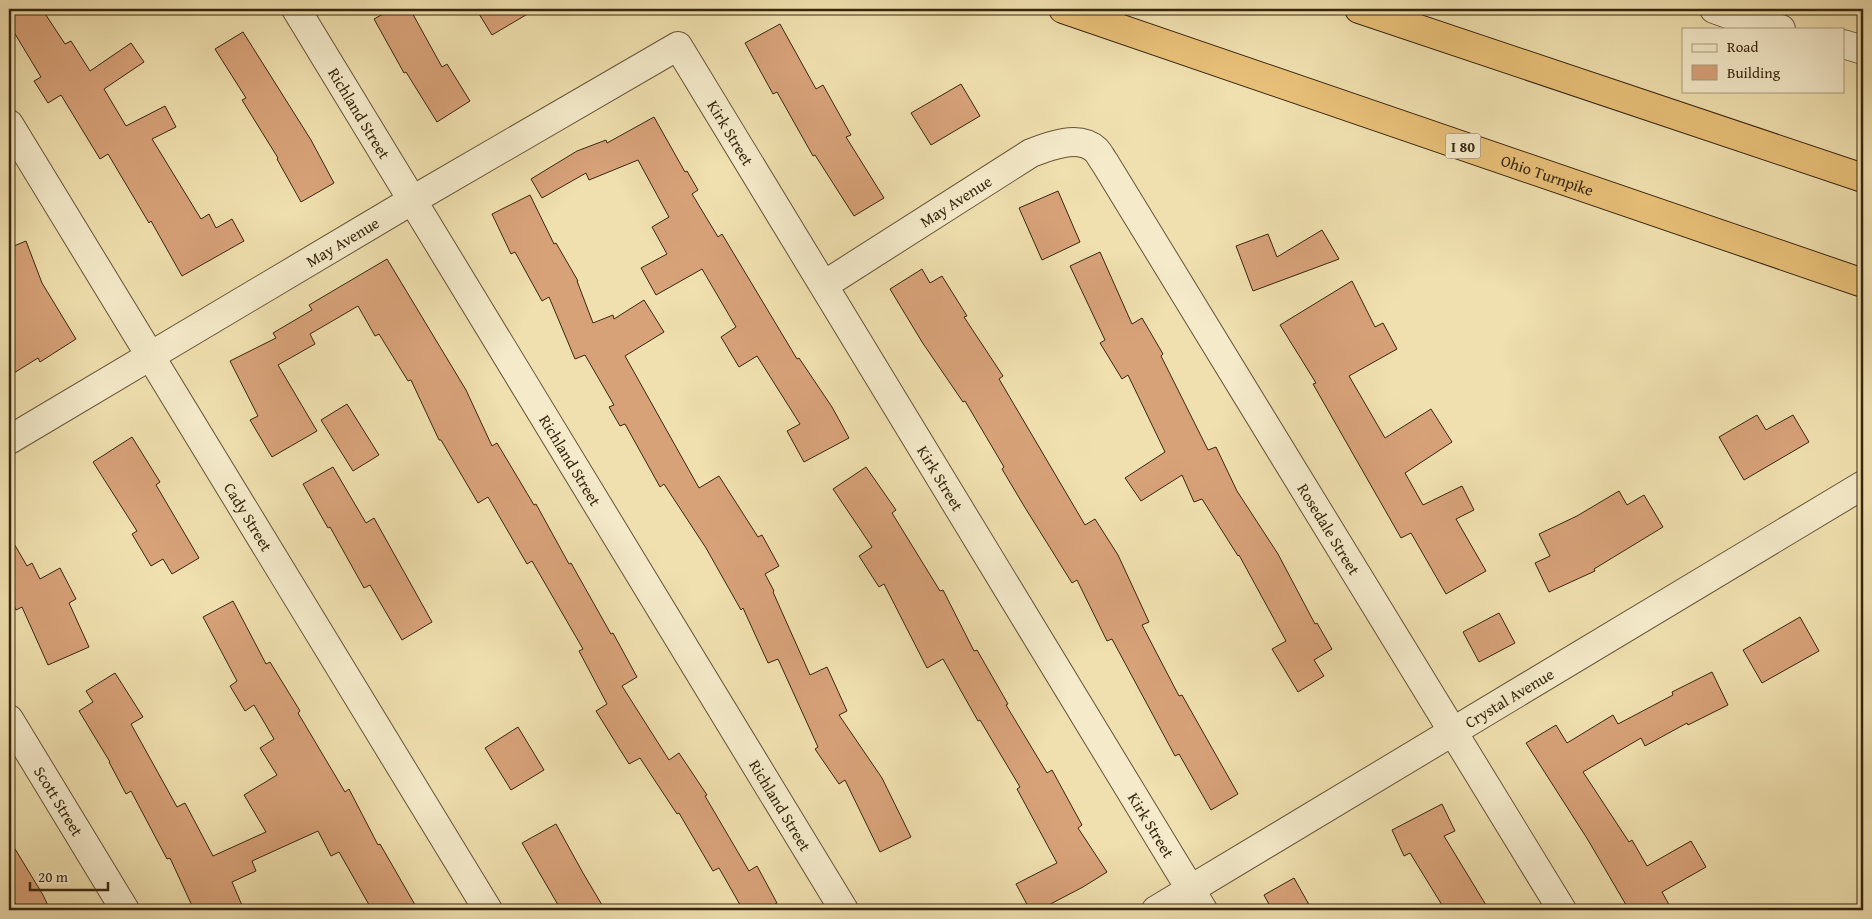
<svg xmlns="http://www.w3.org/2000/svg" width="1872" height="919" font-family="'Gentium Book Plus',serif">
	<style>
		.building { fill: #d8a279; stroke: #37260e }
		.lines { fill: none; stroke-linecap: round; stroke-linejoin: round }
		.minor-casing { stroke: #655436; stroke-width: 30 }
		.motorway-casing { stroke: #37260e; stroke-width: 30 }
		.minor { stroke: #f5ebcb; stroke-width: 28 }
		.motorway { stroke: #e8c078; stroke-width: 28 }
		.labels { text-anchor: middle; dominant-baseline: central; stroke-width: 4; stroke-linejoin: round; paint-order: stroke }
		.shield { fill: #f5ebcb; stroke: #706147; stroke-width: 1 }
		.shield-label { font-size: 15px; font-weight: bold; fill: #37260e }
		.street-label { font-size: 16px; fill: #37260e; stroke: #f5ebcb }
	</style>
	<rect width="100%" height="100%" fill="#f0e0af"/>
	<filter id="stains"><feTurbulence type="fractalNoise" baseFrequency=".004" numOctaves="4"/><feColorMatrix values="0 0 0 0 .2 0 0 0 0 .09 0 0 0 0 .02 0 0 0 .5 -.17"/></filter>
	<radialGradient id="worn" r=".72"><stop offset=".6" stop-color="#630" stop-opacity="0"/><stop offset="1" stop-color="#630" stop-opacity=".3"/></radialGradient>
	<g class="building">
		<path d="M 9,9 L 42,9 L 65,44 L 71,41 L 90,71 L 131,43 L 144,62 L 104,89 L 126,126 L 165,106 L 176,127 L 152,139 L 201,219 L 209,214 L 216,228 L 232,219 L 244,241 L 182,276 L 151,221 L 149,223 L 108,154 L 100,159 L 61,95 L 48,103 L 34,81 L 41,77 L 9,24 Z"/>
		<path d="M 392,9 L 410,9 L 442,67 L 447,64 L 470,101 L 437,122 L 406,72 L 404,73 L 374,19 Z"/>
		<path d="M 476,9 L 536,9 L 492,35 Z"/>
		<path d="M 780,24 L 816,89 L 823,85 L 851,135 L 846,137 L 884,198 L 854,216 L 815,155 L 813,156 L 777,92 L 773,94 L 745,43 Z"/>
		<path d="M 243,32 L 311,140 L 334,183 L 301,202 L 277,159 L 278,158 L 242,100 L 246,98 L 215,49 Z"/>
		<path d="M 961,84 L 980,116 L 931,145 L 911,113 Z"/>
		<path d="M 654,117 L 685,172 L 687,171 L 698,190 L 692,194 L 718,237 L 722,234 L 797,359 L 799,358 L 832,407 L 849,438 L 804,462 L 787,431 L 800,424 L 757,356 L 739,367 L 721,337 L 736,327 L 702,269 L 656,295 L 641,268 L 667,254 L 652,227 L 669,217 L 638,160 L 589,180 L 586,173 L 542,198 L 531,179 L 577,151 L 606,140 L 607,143 Z"/>
		<path d="M 1058,191 L 1080,242 L 1042,260 L 1019,208 Z"/>
		<path d="M 530,195 L 554,244 L 556,243 L 578,281 L 577,281 L 593,323 L 613,315 L 614,319 L 644,300 L 664,332 L 625,356 L 699,488 L 719,476 L 758,537 L 762,535 L 779,566 L 765,574 L 774,591 L 773,592 L 810,675 L 827,667 L 847,711 L 839,715 L 882,778 L 911,837 L 880,852 L 845,780 L 839,784 L 815,749 L 818,747 L 778,659 L 768,663 L 743,608 L 741,610 L 706,548 L 664,484 L 660,487 L 625,424 L 620,426 L 609,407 L 614,405 L 585,355 L 575,359 L 549,297 L 542,301 L 515,252 L 511,254 L 492,214 Z"/>
		<path d="M 1322,230 L 1339,259 L 1253,291 L 1236,246 L 1268,234 L 1277,257 Z"/>
		<path d="M 26,241 L 42,283 L 76,339 L 40,362 L 38,358 L 9,376 L 9,248 Z"/>
		<path d="M 1100,252 L 1132,324 L 1142,318 L 1163,354 L 1161,356 L 1208,450 L 1216,447 L 1237,491 L 1278,554 L 1315,624 L 1317,623 L 1332,649 L 1314,660 L 1324,676 L 1298,692 L 1272,649 L 1286,641 L 1239,555 L 1238,556 L 1202,499 L 1194,502 L 1182,475 L 1141,501 L 1125,478 L 1165,452 L 1128,375 L 1122,379 L 1100,343 L 1105,340 L 1070,266 Z"/>
		<path d="M 387,259 L 466,390 L 492,446 L 497,443 L 534,505 L 536,504 L 569,564 L 571,563 L 611,634 L 613,633 L 637,677 L 622,686 L 669,760 L 679,753 L 707,795 L 705,796 L 749,871 L 757,866 L 777,903 L 765,910 L 743,910 L 719,868 L 713,871 L 679,813 L 677,814 L 640,758 L 629,764 L 596,711 L 607,704 L 579,651 L 583,649 L 532,561 L 527,564 L 488,497 L 478,503 L 441,440 L 439,440 L 411,380 L 408,381 L 379,334 L 375,336 L 358,306 L 310,334 L 315,344 L 278,365 L 317,431 L 272,457 L 250,420 L 258,416 L 230,361 L 276,338 L 273,333 L 312,310 L 309,305 Z"/>
		<path d="M 922,269 L 930,283 L 942,276 L 967,316 L 964,317 L 1003,376 L 999,379 L 1085,525 L 1095,519 L 1118,555 L 1149,622 L 1142,625 L 1179,696 L 1182,695 L 1238,794 L 1211,810 L 1179,754 L 1175,756 L 1112,639 L 1107,641 L 1077,580 L 1072,583 L 1024,506 L 1002,469 L 1004,467 L 965,401 L 963,402 L 922,342 L 890,289 Z"/>
		<path d="M 1352,281 L 1375,327 L 1383,323 L 1397,349 L 1349,376 L 1385,438 L 1431,409 L 1452,442 L 1405,473 L 1423,505 L 1462,486 L 1474,510 L 1456,519 L 1486,571 L 1446,594 L 1411,533 L 1401,538 L 1313,384 L 1316,383 L 1280,325 Z"/>
		<path d="M 347,404 L 379,455 L 353,471 L 321,420 Z"/>
		<path d="M 1757,415 L 1766,430 L 1793,415 L 1809,442 L 1744,480 L 1719,437 Z"/>
		<path d="M 132,437 L 160,482 L 156,485 L 199,558 L 172,574 L 163,559 L 151,566 L 132,534 L 137,531 L 93,462 Z"/>
		<path d="M 333,467 L 366,523 L 374,518 L 432,622 L 402,640 L 370,585 L 364,588 L 330,527 L 328,528 L 303,484 Z"/>
		<path d="M 866,467 L 896,510 L 892,513 L 940,591 L 943,590 L 974,651 L 977,650 L 1008,704 L 1006,705 L 1047,773 L 1052,770 L 1082,825 L 1078,828 L 1107,872 L 1083,887 L 1039,910 L 1030,910 L 1016,884 L 1057,863 L 1017,789 L 1020,787 L 980,720 L 978,721 L 943,659 L 927,668 L 884,584 L 879,587 L 859,556 L 872,547 L 833,489 Z"/>
		<path d="M 1619,491 L 1627,505 L 1644,495 L 1663,527 L 1594,569 L 1595,571 L 1549,592 L 1535,563 L 1550,556 L 1539,534 L 1577,516 Z"/>
		<path d="M 9,535 L 27,566 L 32,563 L 40,579 L 60,568 L 76,599 L 69,603 L 89,647 L 48,665 L 22,607 L 16,610 L 9,596 Z"/>
		<path d="M 233,601 L 266,664 L 270,662 L 300,711 L 298,713 L 345,792 L 349,789 L 378,845 L 380,844 L 418,910 L 372,910 L 339,852 L 331,856 L 318,831 L 252,861 L 256,871 L 232,882 L 244,910 L 194,910 L 170,858 L 167,859 L 131,791 L 126,794 L 109,762 L 110,762 L 79,711 L 93,702 L 86,691 L 115,673 L 143,717 L 131,724 L 177,807 L 185,803 L 213,856 L 266,832 L 244,795 L 277,775 L 260,748 L 274,739 L 254,705 L 245,711 L 230,686 L 237,681 L 203,617 Z"/>
		<path d="M 1499,613 L 1515,643 L 1479,662 L 1463,632 Z"/>
		<path d="M 1800,617 L 1819,651 L 1762,683 L 1743,650 Z"/>
		<path d="M 1712,672 L 1728,705 L 1688,725 L 1687,723 L 1645,746 L 1641,738 L 1583,772 L 1629,842 L 1632,840 L 1647,866 L 1691,841 L 1706,867 L 1662,892 L 1672,910 L 1629,910 L 1588,840 L 1526,743 L 1556,725 L 1567,743 L 1613,715 L 1618,724 L 1673,695 L 1672,692 Z"/>
		<path d="M 518,727 L 544,770 L 511,790 L 485,748 Z"/>
		<path d="M 1442,804 L 1455,831 L 1444,836 L 1489,910 L 1445,910 L 1410,853 L 1404,856 L 1392,830 Z"/>
		<path d="M 556,824 L 583,873 L 605,910 L 561,910 L 522,843 Z"/>
		<path d="M 9,839 L 43,895 L 50,910 L 18,910 L 9,889 Z"/>
		<path d="M 1294,878 L 1312,910 L 1272,910 L 1264,895 Z"/>
	</g>
	<g class="lines">
		<g class="minor-casing">
			<g id="minor">
				<path id="s1" d="M 296,9 L 844,910"/>
				<path d="M 1714,9 L 1736,17 L 1781,29"/>
				<path d="M 1843,44 L 1863,50"/>
				<path id="s2" d="M 9,124 L 488,910"/>
				<path id="s3" d="M 824,285 L 1031,153 C 1049,146 1079,134 1096,150 C 1099,153 1102,159 1105,163 L 1562,910"/>
				<path id="s4" d="M 9,440 L 411,201 L 678,46 L 1203,910"/>
				<path id="s5" d="M 9,719 L 125,910"/>
				<path id="s6" d="M 1156,910 L 1863,485"/>
			</g>
		</g>
		<g class="motorway-casing">
			<g id="motorway">
				<path id="s7" d="M 1063,9 L 1863,283"/>
				<path d="M 1359,9 L 1863,178"/>
			</g>
		</g>
		<use href="#minor" class="minor"/>
		<use href="#motorway" class="motorway"/>
	</g>
	<g class="labels">
		<rect class="shield" x="1445.5" y="133.5" width="35" height="25" rx="4"/>
		<g class="shield-label">
			<text x="1463" y="146">I 80</text>
		</g>
		<g class="street-label">
			<text stroke="none"><textPath href="#s1" startOffset="122">Richland Street</textPath></text>
			<text stroke="none"><textPath href="#s4" startOffset="878">Kirk Street</textPath></text>
			<text stroke="none"><textPath href="#s7" startOffset="512">Ohio Turnpike</textPath></text>
			<text stroke="none"><textPath href="#s3" startOffset="156">May Avenue</textPath></text>
			<text stroke="none"><textPath href="#s4" startOffset="388">May Avenue</textPath></text>
			<text stroke="none"><textPath href="#s1" startOffset="528">Richland Street</textPath></text>
			<text stroke="none"><textPath href="#s4" startOffset="1282">Kirk Street</textPath></text>
			<text stroke="none"><textPath href="#s2" startOffset="460">Cady Street</textPath></text>
			<text stroke="none"><textPath href="#s3" startOffset="759">Rosedale Street</textPath></text>
			<text stroke="none"><textPath href="#s6" startOffset="412">Crystal Avenue</textPath></text>
			<text stroke="none"><textPath href="#s5" startOffset="96">Scott Street</textPath></text>
			<text stroke="none"><textPath href="#s1" startOffset="932">Richland Street</textPath></text>
			<text stroke="none"><textPath href="#s4" startOffset="1688">Kirk Street</textPath></text>
		</g>
	</g>
	<rect width="1872" height="919" fill="none" stroke="#f0e0af" stroke-width="30"/>
	<rect x="10" y="10" width="1852" height="899" fill="none" stroke="#37260e" stroke-width="2.5"/>
	<rect x="15" y="15" width="1842" height="889" fill="none" stroke="#37260e"/>
	<rect x="1682" y="28" width="162" height="65" fill="#f5ebcb" stroke="#a99c7f"/>
	<rect x="1692" y="44" width="25" height="8" fill="#f5ebcb" stroke="#a99c7f"/>
	<text x="1727" y="52" font-size="15" fill="#37260e">Road</text>
	<rect x="1692" y="65" width="25" height="15" fill="#d8a279" stroke="#a99c7f"/>
	<text x="1727" y="78" font-size="15" fill="#37260e">Building</text>
	<path d="M30 882v8h78v-8" fill="none" stroke="#37260e" stroke-width="2.5"/>
	<text x="38" y="882" font-size="15" fill="#37260e" stroke="#f5ebcb" stroke-width="4" paint-order="stroke">20 m</text>
	<rect width="100%" height="100%" filter="url(#stains)"/>
	<rect width="100%" height="100%" fill="url(#worn)"/>
</svg>
